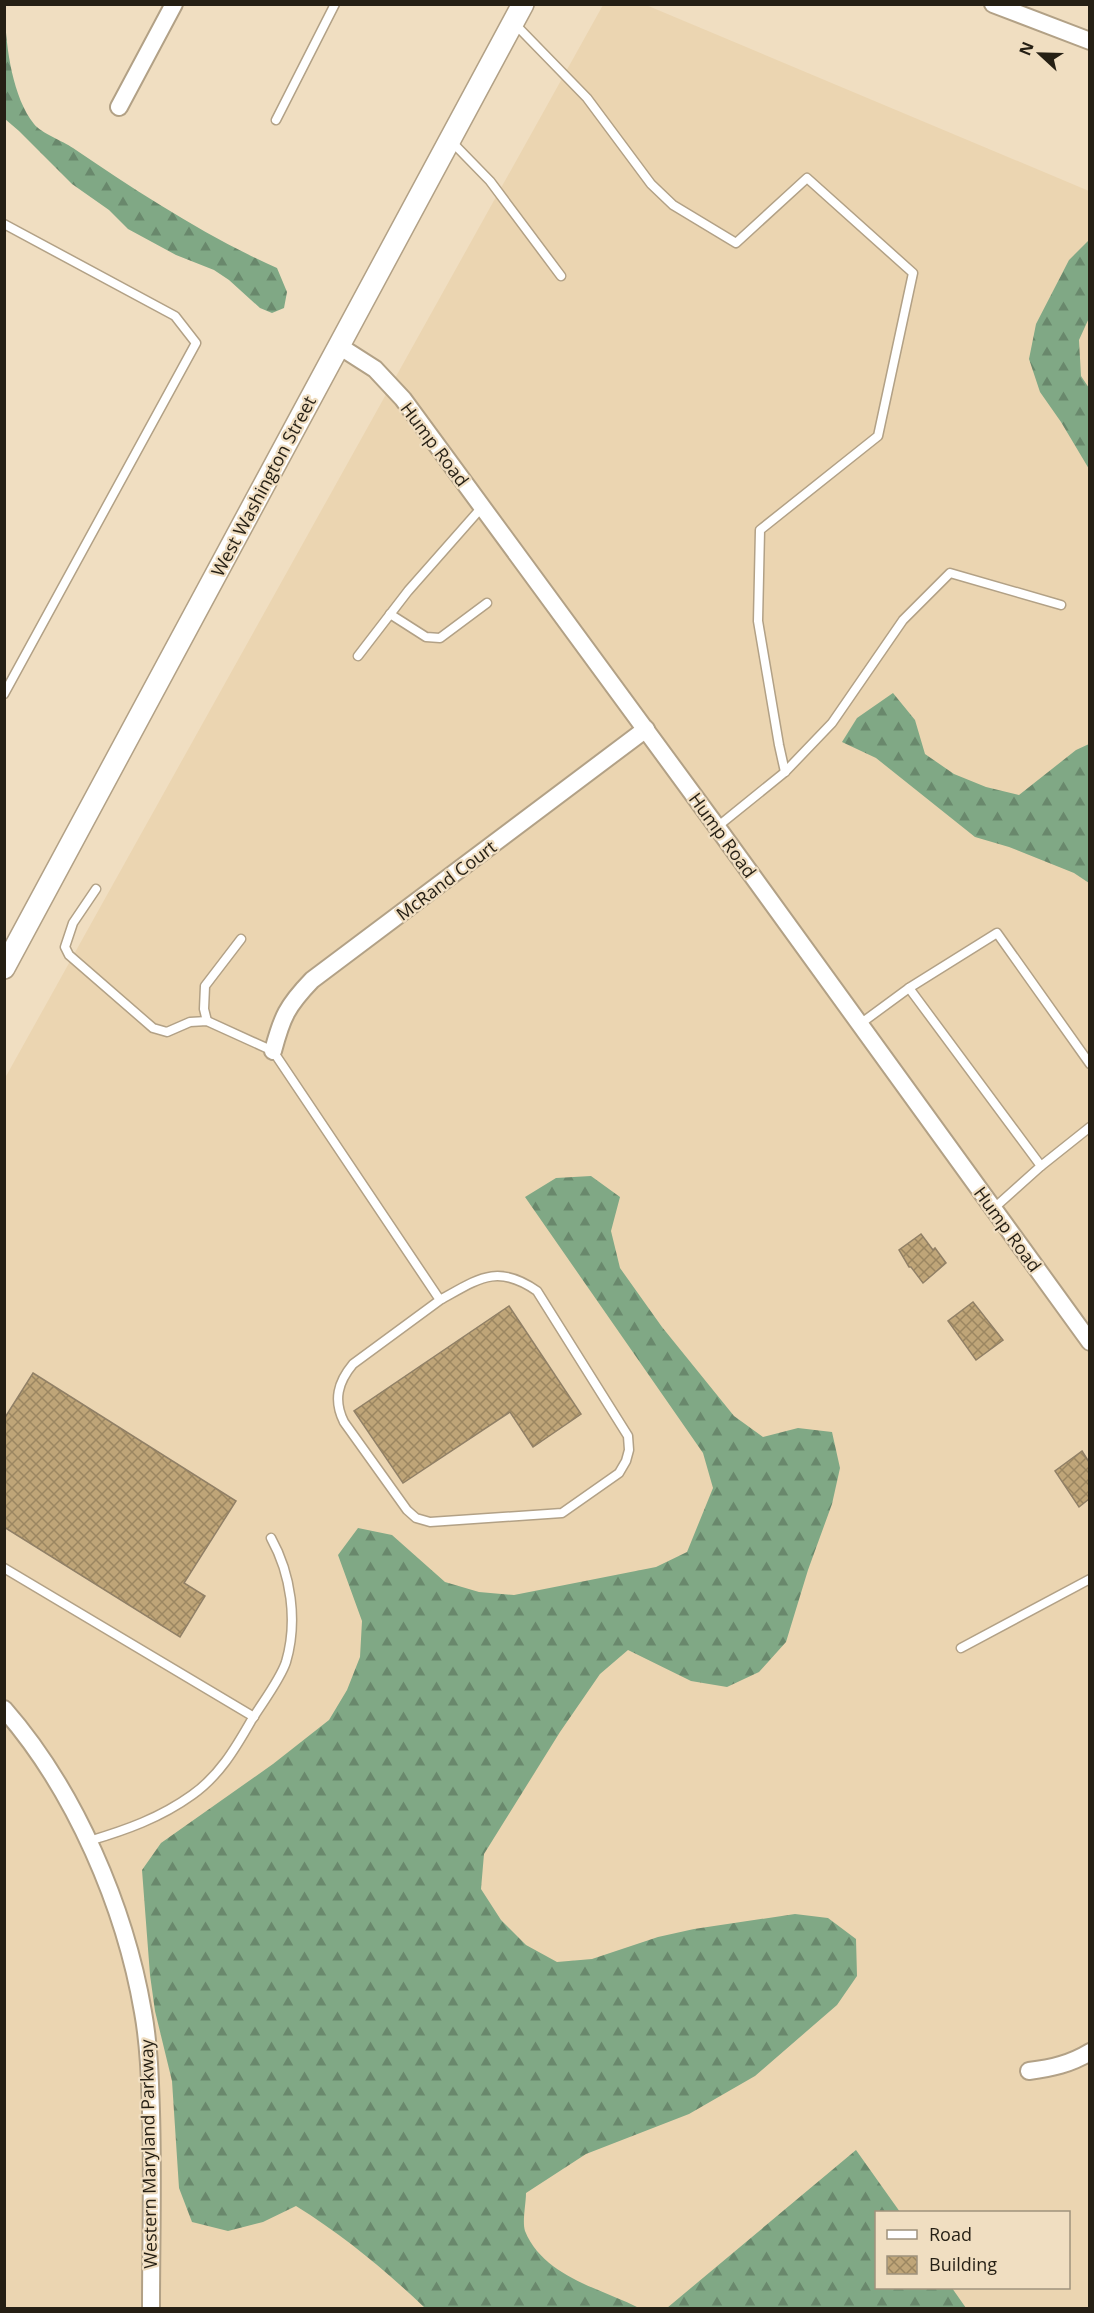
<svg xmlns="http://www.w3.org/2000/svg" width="1094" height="2313" font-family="'Open Sans',sans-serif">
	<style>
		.built { fill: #ebd5b1; fill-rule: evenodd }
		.forest { fill: url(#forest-firs) }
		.building { fill: url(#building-cross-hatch); stroke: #918066; stroke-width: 1.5 }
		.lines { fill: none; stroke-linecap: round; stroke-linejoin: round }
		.service-casing { stroke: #b2a186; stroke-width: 11 }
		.minor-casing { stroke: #b2a186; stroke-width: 20 }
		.tertiary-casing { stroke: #b2a186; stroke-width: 24 }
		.service { stroke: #fff; stroke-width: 8 }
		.minor { stroke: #fff; stroke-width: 16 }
		.tertiary { stroke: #fff; stroke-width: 21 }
		.labels { text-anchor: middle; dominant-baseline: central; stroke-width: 4.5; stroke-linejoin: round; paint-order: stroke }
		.street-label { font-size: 18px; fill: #251f14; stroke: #f0dec1 }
	</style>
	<defs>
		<pattern id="forest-firs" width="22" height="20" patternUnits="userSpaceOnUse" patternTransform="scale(1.5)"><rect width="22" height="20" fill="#80a885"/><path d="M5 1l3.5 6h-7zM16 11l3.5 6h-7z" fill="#69886c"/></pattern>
		<pattern id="building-cross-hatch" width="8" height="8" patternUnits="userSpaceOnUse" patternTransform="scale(1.5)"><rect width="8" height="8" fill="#bfa578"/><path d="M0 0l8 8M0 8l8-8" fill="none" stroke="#9b8661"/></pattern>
	</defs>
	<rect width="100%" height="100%" fill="#f0dec1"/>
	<path class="built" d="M 603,5 L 646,5 L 1089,191 L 1089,2308 L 5,2308 L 5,1078 ZM 876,2212 L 1068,2212 L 1068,2288 L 876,2288 Z"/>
	<g class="forest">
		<path d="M 5,15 C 6,48 13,98 34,124 C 41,133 63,141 73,148 C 138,192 205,236 277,268 L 287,292 L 284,308 L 272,313 L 260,308 L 229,280 L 214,270 L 176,255 L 128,229 L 109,210 L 72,184 L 19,131 L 5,119 Z"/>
		<path d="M 1089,240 L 1089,318 L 1079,340 L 1081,376 L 1089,388 L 1089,469 L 1061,422 L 1040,392 L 1029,359 L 1036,324 L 1069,260 Z"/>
		<path d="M 893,693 L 915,720 L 925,754 L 954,774 L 986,787 L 1019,795 L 1076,750 L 1089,744 L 1089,883 L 1074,873 L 1009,847 L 975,837 L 876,758 L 842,742 L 857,718 Z"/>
		<path d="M 591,1176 L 620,1197 L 611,1231 L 620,1268 L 662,1327 L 734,1416 L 763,1437 L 798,1428 L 832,1432 L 840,1468 L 832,1504 L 808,1570 L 786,1642 L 759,1672 L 727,1687 L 691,1681 L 628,1650 L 600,1674 L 560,1732 L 484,1854 L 481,1889 L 501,1920 L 526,1945 L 557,1962 L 592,1959 L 658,1937 L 694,1929 L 795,1914 L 828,1918 L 856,1939 L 857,1976 L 837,2005 L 755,2076 L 689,2114 L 586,2154 L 526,2193 C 526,2204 522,2221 525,2231 C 544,2277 600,2288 639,2308 L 425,2308 C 384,2269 344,2236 296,2206 L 263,2222 L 228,2231 L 192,2222 L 179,2188 L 172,2081 L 155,2011 L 150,1975 L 142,1870 L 161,1843 L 273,1764 L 329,1720 L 347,1690 L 360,1657 L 362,1621 L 338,1555 L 358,1528 L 392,1535 L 445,1582 L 479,1592 L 514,1595 L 656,1567 L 687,1552 L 713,1488 L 703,1453 L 525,1197 L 556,1178 Z"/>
		<path d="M 856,2150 L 900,2212 L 876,2212 L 876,2288 L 952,2288 L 966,2308 L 667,2308 Z"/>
	</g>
	<g class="building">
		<path d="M 921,1234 L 933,1250 L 935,1248 L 946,1263 L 923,1283 L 911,1267 L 909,1267 L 899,1250 Z"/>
		<path d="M 973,1302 L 1003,1340 L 976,1360 L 948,1321 Z"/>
		<path d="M 509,1306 L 581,1414 L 533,1447 L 510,1412 L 403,1483 L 354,1411 Z"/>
		<path d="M 33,1373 L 236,1501 L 184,1583 L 205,1596 L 180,1637 L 4,1527 L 4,1419 Z"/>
		<path d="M 1082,1451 L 1089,1462 L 1089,1499 L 1079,1507 L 1055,1471 Z"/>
	</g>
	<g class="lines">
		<g class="service-casing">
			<g id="service">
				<path d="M 513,22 L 587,98 L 651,184 L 673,205 L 736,243 L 807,178 L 913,273 L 878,436 L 760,530 L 758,621 L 779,745 L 785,772"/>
				<path d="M 276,120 L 335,4"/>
				<path d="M 451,141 L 490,181 L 561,276"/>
				<path d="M 4,224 L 175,316 L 196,343 L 4,694"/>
				<path d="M 390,614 L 426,637 L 440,638 L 487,603"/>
				<path d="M 358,656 L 408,591 L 482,507"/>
				<path d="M 717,827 L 785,772 L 832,723 L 903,620 L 950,573 L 1061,605"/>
				<path d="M 96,889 L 73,923 L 65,947 L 69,955 L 153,1028 L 167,1032 L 190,1022 L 207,1021 L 273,1051 L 440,1300 L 353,1364 C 338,1382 333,1400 344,1422 L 407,1510 L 416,1518 L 430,1522 L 562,1513 L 619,1473 L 626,1461 L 629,1450 L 628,1436 L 537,1291 C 497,1263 478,1279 440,1300"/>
				<path d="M 909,988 L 997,933 L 1090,1064"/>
				<path d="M 207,1021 L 204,1009 L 205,986 L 241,939"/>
				<path d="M 860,1024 L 909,988 L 1041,1166 L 993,1209"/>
				<path d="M 1041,1166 L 1090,1127"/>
				<path d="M 4,1568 L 254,1717"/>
				<path d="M 961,1648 L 1090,1579"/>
				<path d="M 89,1841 C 126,1830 160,1818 192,1795 C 219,1776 235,1749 251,1721 C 262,1703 280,1680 286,1662 C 298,1621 291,1574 271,1538"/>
			</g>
		</g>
		<g class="minor-casing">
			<g id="minor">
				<path d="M 993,4 L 1090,41"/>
				<path d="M 119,107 L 174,4"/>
				<path d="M 339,346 L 375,369 L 403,399 L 717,827 L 1090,1342"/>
				<path d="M 273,1051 C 282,1017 287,1006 312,980 L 646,729"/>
				<path d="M 4,1709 C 75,1790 125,1907 143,2012 C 149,2045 150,2079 151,2112 C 153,2178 151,2243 151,2308"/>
				<path d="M 1029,2071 C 1052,2068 1070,2064 1090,2052"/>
			</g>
		</g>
		<g class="tertiary-casing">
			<path id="tertiary" d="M 4,968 L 523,4"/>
		</g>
		<use href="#service" class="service"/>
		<use href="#minor" class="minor"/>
		<use href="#tertiary" class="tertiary"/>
	</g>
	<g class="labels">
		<g class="street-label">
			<text transform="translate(435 444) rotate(53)">Hump Road</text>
			<text transform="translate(263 486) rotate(-62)">West Washington Street</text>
			<text transform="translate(723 835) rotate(54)">Hump Road</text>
			<text transform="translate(446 880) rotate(-37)">McRand Court</text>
			<text transform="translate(1008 1229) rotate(54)">Hump Road</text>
			<text transform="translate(148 2154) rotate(-91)">Western Maryland Parkway</text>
		</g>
	</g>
	<rect width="1094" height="2313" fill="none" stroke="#251f14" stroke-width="12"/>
	<rect x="875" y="2211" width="195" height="78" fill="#f0dec1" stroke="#9f927c" stroke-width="1.5"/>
	<rect x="887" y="2230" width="30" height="9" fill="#ffffff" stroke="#9f927c" stroke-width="1.5"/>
	<text x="929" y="2241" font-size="18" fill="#251f14">Road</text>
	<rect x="887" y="2256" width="30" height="18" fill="url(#building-cross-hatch)" stroke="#9f927c" stroke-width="1.5"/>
	<text x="929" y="2271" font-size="18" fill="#251f14">Building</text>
	<g transform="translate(1040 54) rotate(292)" stroke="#f0dec1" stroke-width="4.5" paint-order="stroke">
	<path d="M0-4.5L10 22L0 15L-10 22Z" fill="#251f14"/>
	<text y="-9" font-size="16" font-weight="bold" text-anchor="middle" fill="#251f14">N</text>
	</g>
</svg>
